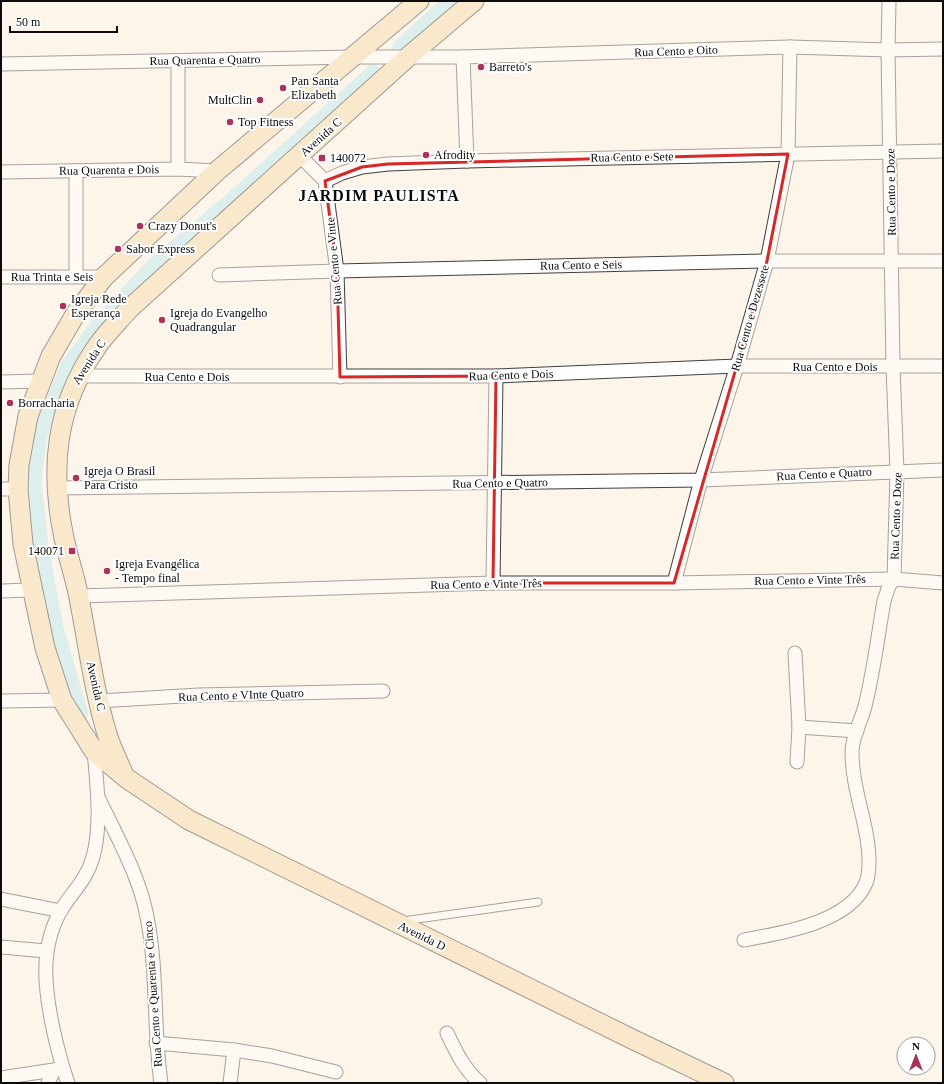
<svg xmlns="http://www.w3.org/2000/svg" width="944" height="1084" font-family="Georgia,serif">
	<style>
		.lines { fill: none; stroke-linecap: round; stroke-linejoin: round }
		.canal { stroke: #b4e9ef; stroke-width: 15 }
		.lane-casing { stroke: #3e3e3e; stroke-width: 9 }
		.street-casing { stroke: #3e3e3e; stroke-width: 15 }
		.secondary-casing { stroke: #2d2d2d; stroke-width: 21 }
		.lane { stroke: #fff; stroke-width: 7 }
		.street { stroke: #fff; stroke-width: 13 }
		.secondary { stroke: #f6daac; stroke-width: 19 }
		.marked { fill: none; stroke: #d62828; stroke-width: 3; stroke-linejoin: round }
		.poi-dot { fill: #ab3259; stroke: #fff; stroke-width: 1.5 }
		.labels { text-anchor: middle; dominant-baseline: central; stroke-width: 4; stroke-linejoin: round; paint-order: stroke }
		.street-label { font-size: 12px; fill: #0b0b0b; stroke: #fff }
		.poi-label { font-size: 12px; fill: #0b0b0b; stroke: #fff; text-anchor: start }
		.district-label { font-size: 16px; font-weight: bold; letter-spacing: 1px; fill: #0b0b0b; stroke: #fff }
	</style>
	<rect width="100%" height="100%" fill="#fdf4ea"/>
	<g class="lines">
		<g class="canal">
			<path d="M 399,48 L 450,1"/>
			<path d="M 81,714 L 56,628 L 41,547 L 34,480 L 40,434 L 68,366 L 97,326 L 157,262 L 228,203 L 373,72"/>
		</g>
		<g class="lane-casing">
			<path id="lane" d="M 403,921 L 538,902"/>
		</g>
		<g class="street-casing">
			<g id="street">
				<path d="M 463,57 L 467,161"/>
				<path d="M 1,64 L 354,57 L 463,57 L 790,47 L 888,50 L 943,49"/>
				<path d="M 300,156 L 325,181 L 337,271 L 340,377"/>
				<path d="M 178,169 L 178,61"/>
				<path d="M 76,171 L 76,276"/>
				<path d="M 1,172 L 178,169 L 217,171"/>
				<path d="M 325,181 L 342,173 L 362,167 L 388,164 L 467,161 L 943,151"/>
				<path d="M 219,275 L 337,271 L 767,261 L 943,261"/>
				<path d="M 1,277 L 104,277"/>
				<path d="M 78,376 L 496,376 L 737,366 L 943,366"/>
				<path d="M 1,382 L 41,381"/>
				<path d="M 57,488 L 701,480 L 943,470"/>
				<path d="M 1,489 L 18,489"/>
				<path d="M 493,583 L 496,376"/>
				<path d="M 674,583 L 701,480 L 737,366 L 767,261 L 788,154 L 790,47"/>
				<path d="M 1,591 L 31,590"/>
				<path d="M 79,596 L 493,583 L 674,583 L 894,579 L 943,583"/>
				<path d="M 795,653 L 799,727 L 797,762"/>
				<path d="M 1,701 L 62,700"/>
				<path d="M 99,701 L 199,695 L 383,691"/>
				<path d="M 799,727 L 857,731"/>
				<path d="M 99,799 C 116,835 140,877 147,917 C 158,971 153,1028 161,1083"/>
				<path d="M 1,899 L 61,911"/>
				<path d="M 744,940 C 781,933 849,923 866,883 C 871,870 869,852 867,838 C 862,809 852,782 852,752 C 852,735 863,718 866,702 C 874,669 878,635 884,601 L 889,586 L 894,579 L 897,471 L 893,367 L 888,50 L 889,1"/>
				<path d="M 1,947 L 46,951"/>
				<path d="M 447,1033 C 456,1052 464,1069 480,1083"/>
				<path d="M 156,1043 L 234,1050 L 272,1056 L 336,1072"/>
				<path d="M 1,1078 L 54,1070"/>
				<path d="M 48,1083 L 54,1070 L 61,1068"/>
				<path d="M 68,1083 C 62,1067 58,1050 54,1033 C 45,991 39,951 60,912 C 72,891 86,882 93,857 C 102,824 97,785 94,751"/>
				<path d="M 230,1083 L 234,1050"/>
			</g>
		</g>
		<g class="secondary-casing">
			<g id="secondary">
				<path d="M 419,1 L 217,171 L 104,277 L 76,313 L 51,356 L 28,416 L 19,465 L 18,489 L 23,544 L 45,648 L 62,700 L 94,751 L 126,778 L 189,820 L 634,1040 L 724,1083"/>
				<path d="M 123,773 C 118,761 112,749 108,737 C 94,692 88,644 79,598 C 75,576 67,555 63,533 C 50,467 56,408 94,351 C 103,336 117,323 129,309 L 409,56 L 474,1"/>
			</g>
		</g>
		<use href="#lane" class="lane"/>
		<use href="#street" class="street"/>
		<use href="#secondary" class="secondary"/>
	</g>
	<path d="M0 0H944V1084H0ZM 788,154 L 767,261 L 674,583 L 493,583 L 496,376 L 340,377 L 337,271 L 325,181 L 362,167 L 388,164 Z" fill="#fdf4ea" fill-opacity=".55" fill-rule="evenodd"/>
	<path class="marked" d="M 788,154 L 767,261 L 674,583 L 493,583 L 496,376 L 340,377 L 337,271 L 325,181 L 362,167 L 388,164 Z"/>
	<g class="poi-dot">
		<circle cx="481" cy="67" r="4"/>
		<circle cx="283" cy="88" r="4"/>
		<circle cx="260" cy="100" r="4"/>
		<circle cx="230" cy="122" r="4"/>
		<circle cx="426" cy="155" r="4"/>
		<rect x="318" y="154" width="8" height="8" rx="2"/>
		<circle cx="140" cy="226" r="4"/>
		<circle cx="118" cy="249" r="4"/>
		<circle cx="63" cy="306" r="4"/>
		<circle cx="162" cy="320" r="4"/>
		<circle cx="10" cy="403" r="4"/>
		<circle cx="76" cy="478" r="4"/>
		<rect x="68" y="547" width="8" height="8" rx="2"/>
		<circle cx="107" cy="571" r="4"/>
	</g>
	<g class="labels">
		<g class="street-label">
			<text transform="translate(676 51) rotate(-2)">Rua Cento e Oito</text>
			<text transform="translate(205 60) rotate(-1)">Rua Quarenta e Quatro</text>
			<text transform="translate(321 137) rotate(-42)">Avenida C</text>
			<text transform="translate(632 157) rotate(-1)">Rua Cento e Sete</text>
			<text transform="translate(109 170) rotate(-1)">Rua Quarenta e Dois</text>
			<text transform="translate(891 192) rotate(-91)">Rua Cento e Doze</text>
			<text transform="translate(334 261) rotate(-95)">Rua Cento e Vinte</text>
			<text transform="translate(581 265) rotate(-1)">Rua Cento e Seis</text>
			<text x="52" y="277">Rua Trinta e Seis</text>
			<text transform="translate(750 318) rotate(-74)">Rua Cento e Dezessete</text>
			<text transform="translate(89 362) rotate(-57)">Avenida C</text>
			<text x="835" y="367">Rua Cento e Dois</text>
			<text transform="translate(511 375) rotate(-2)">Rua Cento e Dois</text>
			<text x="187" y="377">Rua Cento e Dois</text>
			<text transform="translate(824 474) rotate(-3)">Rua Cento e Quatro</text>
			<text transform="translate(500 483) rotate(-1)">Rua Cento e Quatro</text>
			<text transform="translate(896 516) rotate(-88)">Rua Cento e Doze</text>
			<text transform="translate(810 580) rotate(-1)">Rua Cento e Vinte Três</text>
			<text transform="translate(486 584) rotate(-1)">Rua Cento e Vinte Três</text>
			<text transform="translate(96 686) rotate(77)">Avenida C</text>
			<text transform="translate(241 695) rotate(-2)">Rua Cento e VInte Quatro</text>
			<text transform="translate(422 936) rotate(26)">Avenida D</text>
			<text transform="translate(153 994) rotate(-94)">Rua Cento e Quarenta e Cinco</text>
		</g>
		<g class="poi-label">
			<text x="489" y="67">Barreto's</text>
			<text x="291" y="81">Pan Santa<tspan x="291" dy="14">Elizabeth</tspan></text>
			<text x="252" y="100" text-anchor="end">MultClin</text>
			<text x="238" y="122">Top Fitness</text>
			<text x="434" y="155">Afrodity</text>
			<text x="330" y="158">140072</text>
			<text x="148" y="226">Crazy Donut's</text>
			<text x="126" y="249">Sabor Express</text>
			<text x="71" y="299">Igreja Rede<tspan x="71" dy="14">Esperança</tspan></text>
			<text x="170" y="313">Igreja do Evangelho<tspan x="170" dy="14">Quadrangular</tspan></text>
			<text x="18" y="403">Borracharia</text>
			<text x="84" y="471">Igreja O Brasil<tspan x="84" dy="14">Para Cristo</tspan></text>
			<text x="64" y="551" text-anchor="end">140071</text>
			<text x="115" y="564">Igreja Evangélica<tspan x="115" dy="14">- Tempo final</tspan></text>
		</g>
		<g class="district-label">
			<text x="379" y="195">JARDIM PAULISTA</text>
		</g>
	</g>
	<rect width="944" height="1084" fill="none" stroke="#0b0b0b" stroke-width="4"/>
	<g transform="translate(916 1056)"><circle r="19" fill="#ffffff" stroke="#9d9d9d"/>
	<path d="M0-3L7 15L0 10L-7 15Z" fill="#ab3259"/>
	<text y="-6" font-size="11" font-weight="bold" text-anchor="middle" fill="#0b0b0b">N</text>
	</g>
	<path d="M10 26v6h107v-6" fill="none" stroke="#0b0b0b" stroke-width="2"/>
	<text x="16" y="26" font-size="12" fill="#0b0b0b" stroke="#ffffff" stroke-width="3" paint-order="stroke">50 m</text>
</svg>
